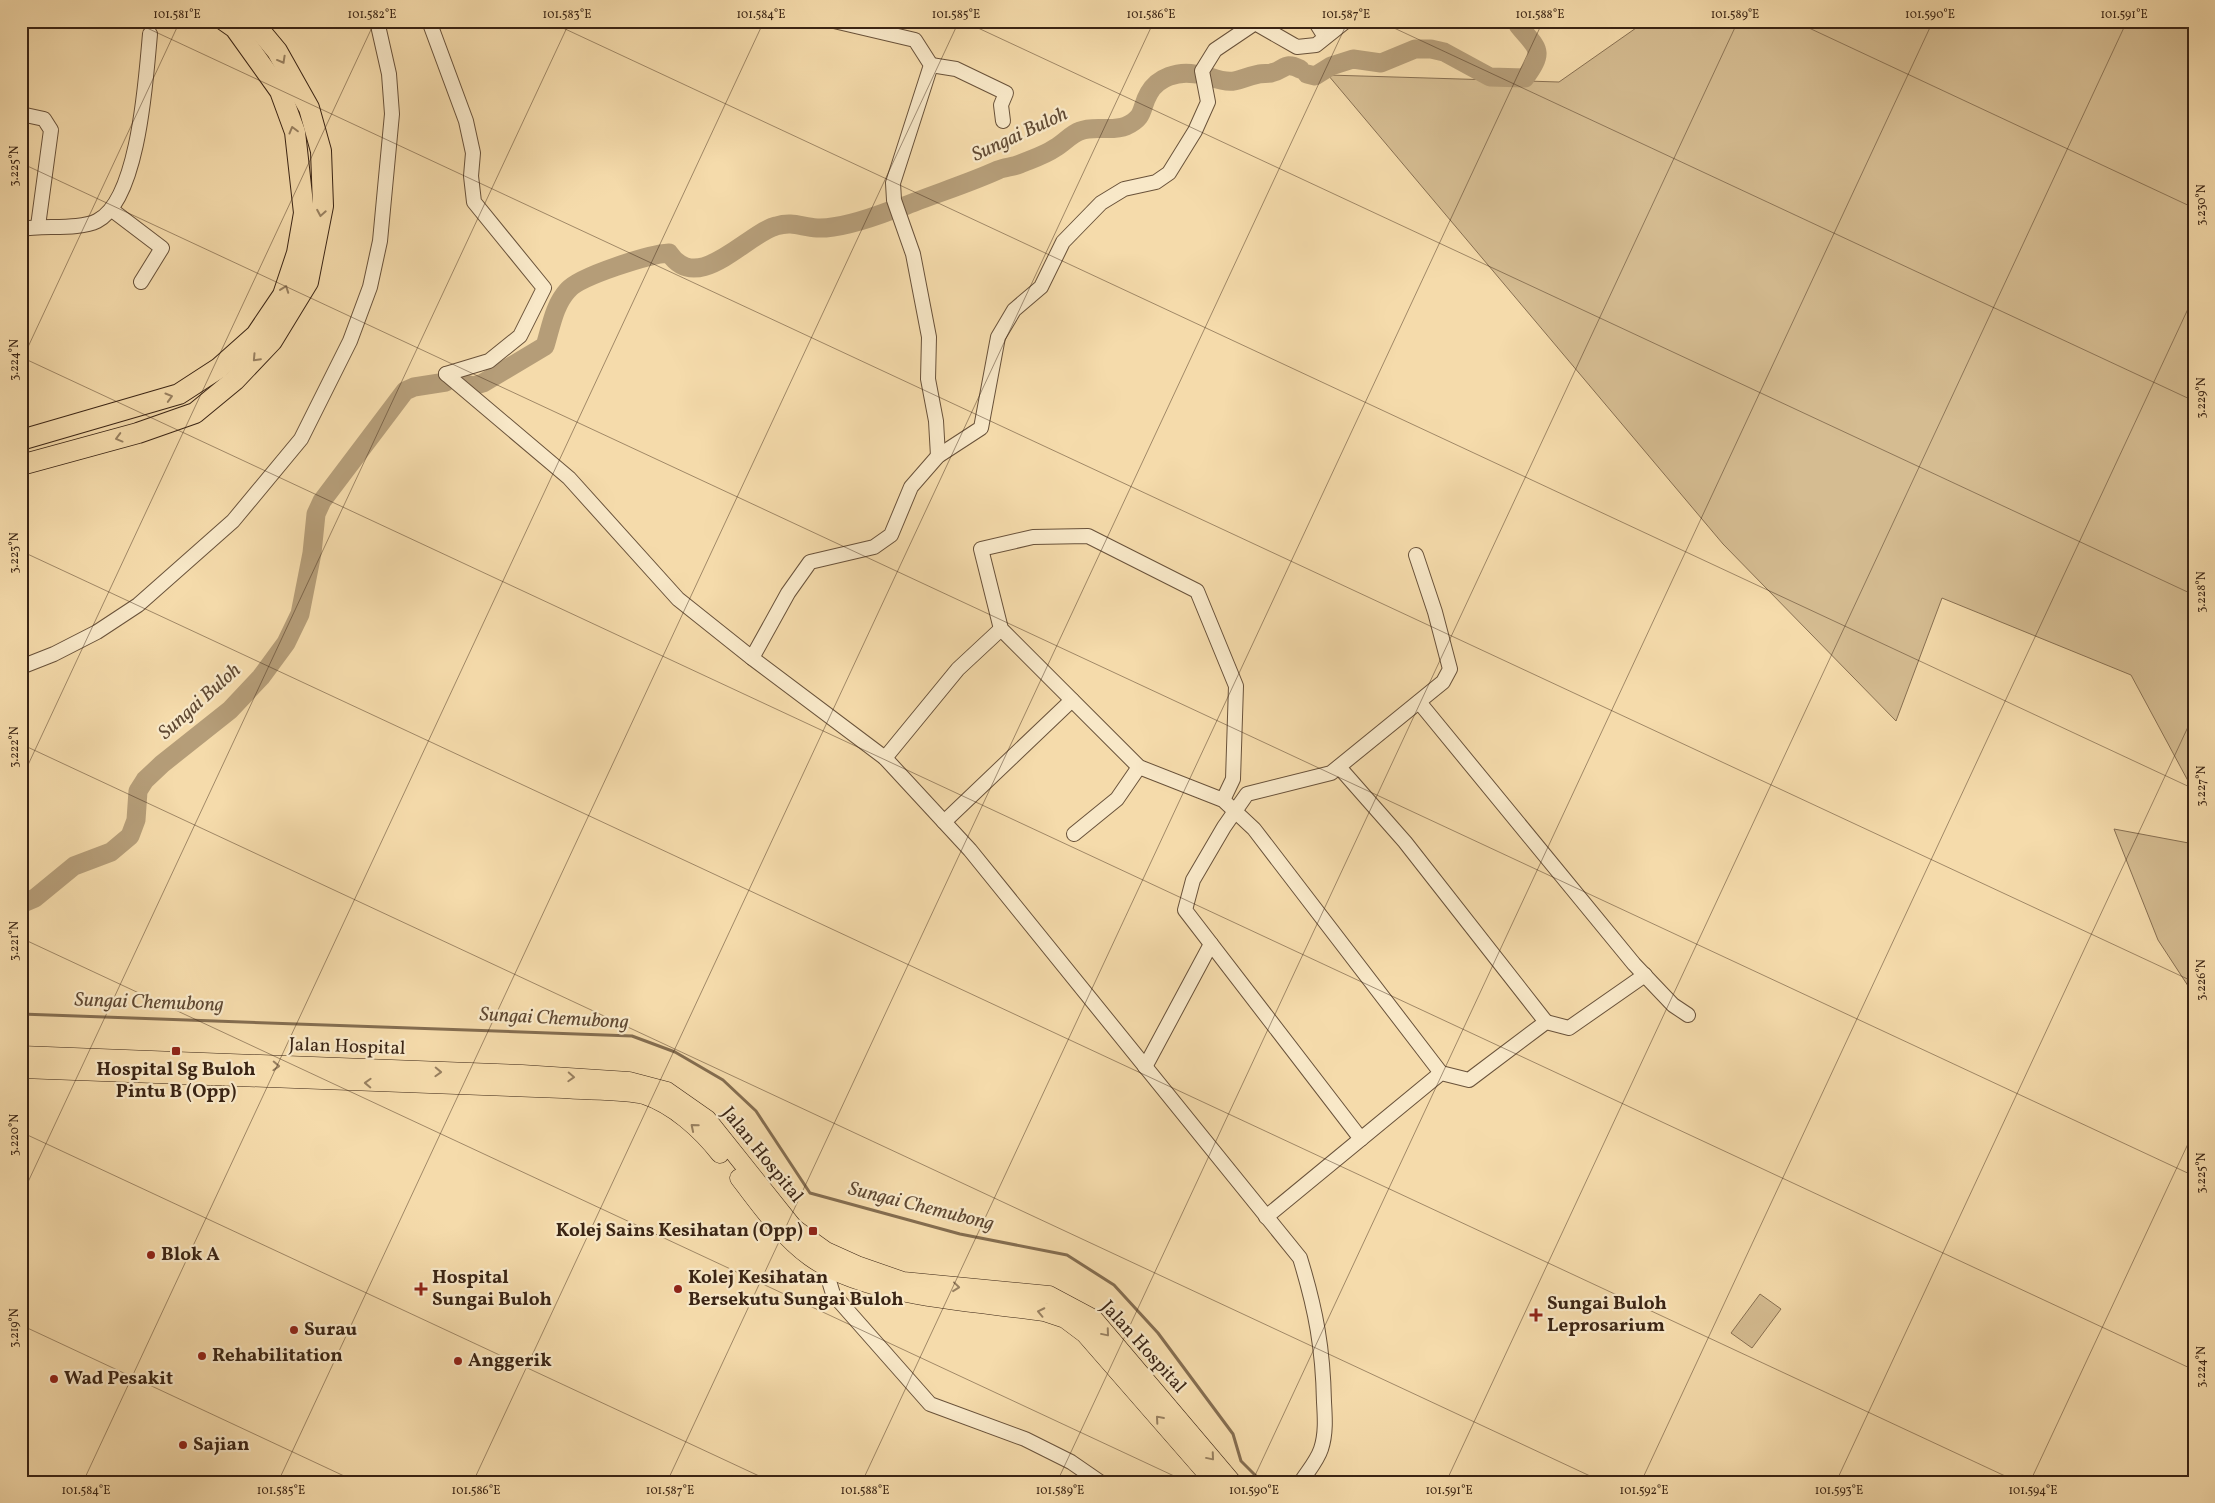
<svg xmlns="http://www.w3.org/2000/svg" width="2215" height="1503" font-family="Vollkorn,serif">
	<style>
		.green { fill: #d5bc91; stroke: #887052 }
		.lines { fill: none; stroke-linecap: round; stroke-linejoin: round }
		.stream { stroke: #846d50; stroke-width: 3 }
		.river { stroke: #b59d78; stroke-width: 19 }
		.minor-casing { stroke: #69523a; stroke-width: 16 }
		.major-casing { stroke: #3a2414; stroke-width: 19 }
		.highway-casing { stroke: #3a2414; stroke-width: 22 }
		.minor { stroke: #f8e8c8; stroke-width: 14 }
		.major { stroke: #f5dbab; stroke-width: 18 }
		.highway { stroke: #f5dbab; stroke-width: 20 }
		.oneway { stroke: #988060 }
		.ticks { fill: none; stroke: #3a2414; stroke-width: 1; stroke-opacity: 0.45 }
		.poi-dot { fill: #8f2418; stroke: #f8e8c8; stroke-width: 2 }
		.labels { text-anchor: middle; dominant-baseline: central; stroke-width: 4.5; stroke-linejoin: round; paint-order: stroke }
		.street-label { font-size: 19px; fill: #3a2414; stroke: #f8e8c8 }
		.poi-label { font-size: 19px; font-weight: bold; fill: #3a2414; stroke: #f8e8c8; text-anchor: start }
		.water-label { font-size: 20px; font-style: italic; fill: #5f4832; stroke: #f8e8c8 }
		.neatline { fill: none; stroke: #3a2414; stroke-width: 2 }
		.ticks-label { font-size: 12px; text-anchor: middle; fill: #3a2414 }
	</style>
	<rect width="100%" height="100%" fill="#f5dbab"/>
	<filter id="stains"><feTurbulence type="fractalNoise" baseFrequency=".004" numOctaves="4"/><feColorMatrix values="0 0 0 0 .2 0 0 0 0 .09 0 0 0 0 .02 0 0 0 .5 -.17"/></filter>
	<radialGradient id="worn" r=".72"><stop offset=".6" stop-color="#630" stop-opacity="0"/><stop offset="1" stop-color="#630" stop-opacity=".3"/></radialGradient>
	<g class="green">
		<path d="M 1646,21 L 2194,21 L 2194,792 L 2131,675 L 1942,598 L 1896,721 L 1723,544 L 1328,75 L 1559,82 Z"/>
		<path d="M 2114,829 L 2194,844 L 2194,995 L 2158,940 Z"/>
		<path d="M 1760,1294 L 1781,1309 L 1752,1348 L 1731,1333 Z"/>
	</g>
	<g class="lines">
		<path class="stream" d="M 21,1014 L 632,1036 L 675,1052 L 723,1080 L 756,1111 L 810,1193 L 960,1234 L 1067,1255 L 1114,1285 L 1158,1333 L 1233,1434 L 1241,1461 L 1262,1482"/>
		<g class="river">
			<path d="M 1307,74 L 1315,76 L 1331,66 L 1353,59 L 1381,63 L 1415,49 L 1431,49 L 1444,52 L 1490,77 L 1525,78 C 1546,49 1537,49 1518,25 L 1518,21"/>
			<path d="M 1210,77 C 1237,86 1235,79 1259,74 C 1263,73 1268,74 1271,73 C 1285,70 1284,61 1300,69"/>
			<path d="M 902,207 C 934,194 967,184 998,170 C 1005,167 1013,167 1020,164 C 1032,159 1045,155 1055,148 C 1064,143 1071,134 1080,131 C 1094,125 1112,132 1126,126 C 1146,117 1140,108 1149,93 C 1158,77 1178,71 1195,74"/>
			<path d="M 463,383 L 473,386 L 483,383 L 545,346 C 551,327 554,305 568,290 C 580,276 650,254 669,253 C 698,296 746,234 776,226 C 793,221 801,227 817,228 C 839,229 871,218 892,210"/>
			<path d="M 21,904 L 35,898 L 74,866 L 111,852 L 130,836 L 136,820 L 138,791 L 145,780 L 162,764 L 230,710 L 261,677 L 286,643 L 300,614 L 312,553 L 316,514 L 322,501 L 405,391 L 414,387 L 446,382"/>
		</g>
		<g class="minor-casing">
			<g id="minor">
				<path d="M 429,21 L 466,121 L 473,153 L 471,176 L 474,202 L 544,288 L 520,336 L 489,361 L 446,374"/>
				<path d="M 834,21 L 915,40 L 931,65 L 893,183 L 894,200 L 913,254 L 929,337 L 928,379 L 936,421 L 938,456"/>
				<path d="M 1315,21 L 1325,37"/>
				<path d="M 931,65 L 956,69 L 1006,93 L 1001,105 L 1003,121"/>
				<path d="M 21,114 L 44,119 L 51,130 L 38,226"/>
				<path d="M 112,210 L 162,248 L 141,282"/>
				<path d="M 21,229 C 43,225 79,230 97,221 C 139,200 146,77 150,34"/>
				<path d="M 446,374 L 569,478 L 678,599 L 752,658 L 885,758 L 970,850 L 1300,1258 C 1316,1310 1323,1349 1324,1402 C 1325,1418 1326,1434 1321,1449 C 1317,1461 1308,1471 1301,1482"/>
				<path d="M 752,658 L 788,593 L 810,562 L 874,547 L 891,535 L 911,487 L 938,456 L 981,428 L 998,337 L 1014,310 L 1041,287 L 1063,242 L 1101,203 L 1124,189 L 1156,182 L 1169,173 L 1195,131 L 1208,102 L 1202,71 L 1215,50 L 1255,23 L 1297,47 L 1316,45 L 1346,21"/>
				<path d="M 21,667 L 54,654 L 97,632 L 138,605 L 233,521 L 301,439 L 350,341 L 370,287 L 380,241 L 392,114 L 389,74 L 377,21"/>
				<path d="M 1419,702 L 1634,964 L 1673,1005 L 1688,1015"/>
				<path d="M 885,758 L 958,669 L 1001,629"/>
				<path d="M 1339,767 L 1405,842 L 1546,1022"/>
				<path d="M 1223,800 L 1233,779 L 1236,686 L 1197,591 L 1088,536 L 1033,537 L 981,549 L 1001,629 L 1139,767 L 1223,800 L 1254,829 L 1441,1073"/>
				<path d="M 944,822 L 1072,700"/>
				<path d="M 1074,834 L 1117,799 L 1139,767"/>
				<path d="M 1145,1067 L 1211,944"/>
				<path d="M 1361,1139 L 1185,910 L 1193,880 L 1224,827 L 1247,794 L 1331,773 L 1443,682 L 1450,669 L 1435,612 L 1416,555"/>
				<path d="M 1266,1217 L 1441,1073 L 1469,1080 L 1546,1022 L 1569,1028 L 1645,975"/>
				<path d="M 823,1261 L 833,1294 L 930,1404 L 1025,1439 L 1071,1462 L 1100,1482"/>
			</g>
		</g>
		<g class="major-casing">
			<g id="major">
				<path d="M 21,1055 L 522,1074 L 629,1081 L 667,1091 L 707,1119 L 794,1228 L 826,1251 L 857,1265 L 903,1281 L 1049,1295 L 1094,1319 L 1232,1482"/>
				<path d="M 21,1069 L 563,1089 C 584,1091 627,1090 644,1095 C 674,1105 701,1130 720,1154"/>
				<path d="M 739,1178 C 760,1205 782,1237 810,1257 C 867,1298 975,1302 1044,1312 L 1065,1319 L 1085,1334 L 1214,1482"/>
			</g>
		</g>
		<g class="highway-casing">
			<g id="highway">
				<path d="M 21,440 L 179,394 L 219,368 L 256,335 L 283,295 L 297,253 L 304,213 L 295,132 L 280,91 L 235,28 L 225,21"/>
				<path d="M 21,465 L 138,433 L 195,413 L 235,380 L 272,341 L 308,282 L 323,206 L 321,151 L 309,108 L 277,51 L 252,21"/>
			</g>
		</g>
		<use href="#minor" class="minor"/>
		<use href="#major" class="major"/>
		<use href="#highway" class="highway"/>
	</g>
	<defs><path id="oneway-chevron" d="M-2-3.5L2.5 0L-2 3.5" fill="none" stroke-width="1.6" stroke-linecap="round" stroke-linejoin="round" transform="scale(1.25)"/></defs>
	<g class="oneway">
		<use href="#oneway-chevron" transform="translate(282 60) rotate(61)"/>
		<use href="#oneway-chevron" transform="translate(293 130) rotate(-105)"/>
		<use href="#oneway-chevron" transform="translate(321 213) rotate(100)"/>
		<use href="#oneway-chevron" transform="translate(285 289) rotate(-70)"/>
		<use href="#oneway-chevron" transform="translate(256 358) rotate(133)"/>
		<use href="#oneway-chevron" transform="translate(169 397) rotate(-16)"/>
		<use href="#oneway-chevron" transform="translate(119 438) rotate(165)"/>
		<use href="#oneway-chevron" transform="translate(276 1066) rotate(2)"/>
		<use href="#oneway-chevron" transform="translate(438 1072) rotate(2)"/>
		<use href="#oneway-chevron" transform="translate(571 1077) rotate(3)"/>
		<use href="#oneway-chevron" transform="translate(368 1083) rotate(-178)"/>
		<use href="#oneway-chevron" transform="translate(694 1127) rotate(-140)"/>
		<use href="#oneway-chevron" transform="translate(956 1287) rotate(6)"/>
		<use href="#oneway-chevron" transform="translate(1041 1312) rotate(-168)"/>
		<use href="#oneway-chevron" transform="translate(1106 1333) rotate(50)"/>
		<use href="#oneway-chevron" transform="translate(1159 1419) rotate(-131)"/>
		<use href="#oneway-chevron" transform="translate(1211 1457) rotate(50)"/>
	</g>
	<path class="ticks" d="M 132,21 L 2194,982M 548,21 L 2194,789M 963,21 L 2194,595M 1379,21 L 2194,401M 1794,21 L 2194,208M 21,163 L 2194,1176M 21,357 L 2194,1370M 21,362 L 180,21M 21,551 L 2018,1482M 21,744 L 1603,1482M 21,780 L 375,21M 21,938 L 1187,1482M 21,1132 L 772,1482M 21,1197 L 570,21M 21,1325 L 357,1482M 83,1482 L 764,21M 278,1482 L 959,21M 473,1482 L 1154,21M 667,1482 L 1348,21M 862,1482 L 1543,21M 1057,1482 L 1738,21M 1252,1482 L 1933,21M 1446,1482 L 2127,21M 1641,1482 L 2194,296M 1836,1482 L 2194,714M 2030,1482 L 2194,1131"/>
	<g class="poi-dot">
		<rect x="171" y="1046" width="10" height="10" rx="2.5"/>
		<rect x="808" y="1226" width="10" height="10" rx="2.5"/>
		<circle cx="151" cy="1255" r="5"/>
		<path d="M418.5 1281.5h5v5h5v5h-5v5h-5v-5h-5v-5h5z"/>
		<circle cx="678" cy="1289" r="5"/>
		<path d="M1533.5 1307.5h5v5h5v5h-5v5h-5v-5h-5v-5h5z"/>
		<circle cx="294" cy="1330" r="5"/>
		<circle cx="202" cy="1356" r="5"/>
		<circle cx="458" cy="1361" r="5"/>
		<circle cx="54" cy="1379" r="5"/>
		<circle cx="183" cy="1445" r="5"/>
	</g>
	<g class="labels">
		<g class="street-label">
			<text transform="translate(347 1047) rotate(2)">Jalan Hospital</text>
			<text transform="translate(762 1155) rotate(51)">Jalan Hospital</text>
			<text transform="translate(1143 1347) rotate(48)">Jalan Hospital</text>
		</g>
		<g class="poi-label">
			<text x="176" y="1070" text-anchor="middle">Hospital Sg Buloh<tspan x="176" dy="22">Pintu B (Opp)</tspan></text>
			<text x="803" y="1231" text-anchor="end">Kolej Sains Kesihatan (Opp)</text>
			<text x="161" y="1255">Blok A</text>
			<text x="432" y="1278">Hospital<tspan x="432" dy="22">Sungai Buloh</tspan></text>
			<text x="688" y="1278">Kolej Kesihatan<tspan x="688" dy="22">Bersekutu Sungai Buloh</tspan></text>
			<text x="1547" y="1304">Sungai Buloh<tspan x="1547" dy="22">Leprosarium</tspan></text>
			<text x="304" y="1330">Surau</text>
			<text x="212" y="1356">Rehabilitation</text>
			<text x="468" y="1361">Anggerik</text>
			<text x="64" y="1379">Wad Pesakit</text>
			<text x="193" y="1445">Sajian</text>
		</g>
		<g class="water-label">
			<text transform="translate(1020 135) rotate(-25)">Sungai Buloh</text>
			<text transform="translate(200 702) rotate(-42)">Sungai Buloh</text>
			<text transform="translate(149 1003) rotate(2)">Sungai Chemubong</text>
			<text transform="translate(554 1019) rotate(3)">Sungai Chemubong</text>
			<text transform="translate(921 1207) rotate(14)">Sungai Chemubong</text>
		</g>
	</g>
	<rect width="2215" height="1503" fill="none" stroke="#f5dbab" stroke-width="55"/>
	<rect x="28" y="28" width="2160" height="1448" class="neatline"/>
	<g class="ticks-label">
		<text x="177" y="18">101.581°E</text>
		<text x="372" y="18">101.582°E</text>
		<text x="567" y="18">101.583°E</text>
		<text x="761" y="18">101.584°E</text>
		<text x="956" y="18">101.585°E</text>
		<text x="1151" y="18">101.586°E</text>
		<text x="1346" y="18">101.587°E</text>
		<text x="1540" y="18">101.588°E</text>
		<text x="1735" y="18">101.589°E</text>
		<text x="1930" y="18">101.590°E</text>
		<text x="2124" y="18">101.591°E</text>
		<text transform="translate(14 166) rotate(-90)" y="4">3.225°N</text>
		<text transform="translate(2201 205) rotate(-90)" y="4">3.230°N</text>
		<text transform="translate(14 360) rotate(-90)" y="4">3.224°N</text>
		<text transform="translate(2201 398) rotate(-90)" y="4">3.229°N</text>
		<text transform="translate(14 553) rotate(-90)" y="4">3.223°N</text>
		<text transform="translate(2201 592) rotate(-90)" y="4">3.228°N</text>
		<text transform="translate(14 747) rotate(-90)" y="4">3.222°N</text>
		<text transform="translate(2201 786) rotate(-90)" y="4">3.227°N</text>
		<text transform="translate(14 941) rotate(-90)" y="4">3.221°N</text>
		<text transform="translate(2201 980) rotate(-90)" y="4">3.226°N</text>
		<text transform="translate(14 1135) rotate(-90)" y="4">3.220°N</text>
		<text transform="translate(2201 1173) rotate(-90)" y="4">3.225°N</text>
		<text transform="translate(14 1328) rotate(-90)" y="4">3.219°N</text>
		<text transform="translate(2201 1367) rotate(-90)" y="4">3.224°N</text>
		<text x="86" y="1494">101.584°E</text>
		<text x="281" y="1494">101.585°E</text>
		<text x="476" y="1494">101.586°E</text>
		<text x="670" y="1494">101.587°E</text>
		<text x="865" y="1494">101.588°E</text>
		<text x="1060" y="1494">101.589°E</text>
		<text x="1254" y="1494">101.590°E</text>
		<text x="1449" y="1494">101.591°E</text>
		<text x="1644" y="1494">101.592°E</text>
		<text x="1839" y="1494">101.593°E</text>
		<text x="2033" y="1494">101.594°E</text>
	</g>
	<rect width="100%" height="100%" filter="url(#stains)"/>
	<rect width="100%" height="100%" fill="url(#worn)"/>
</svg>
